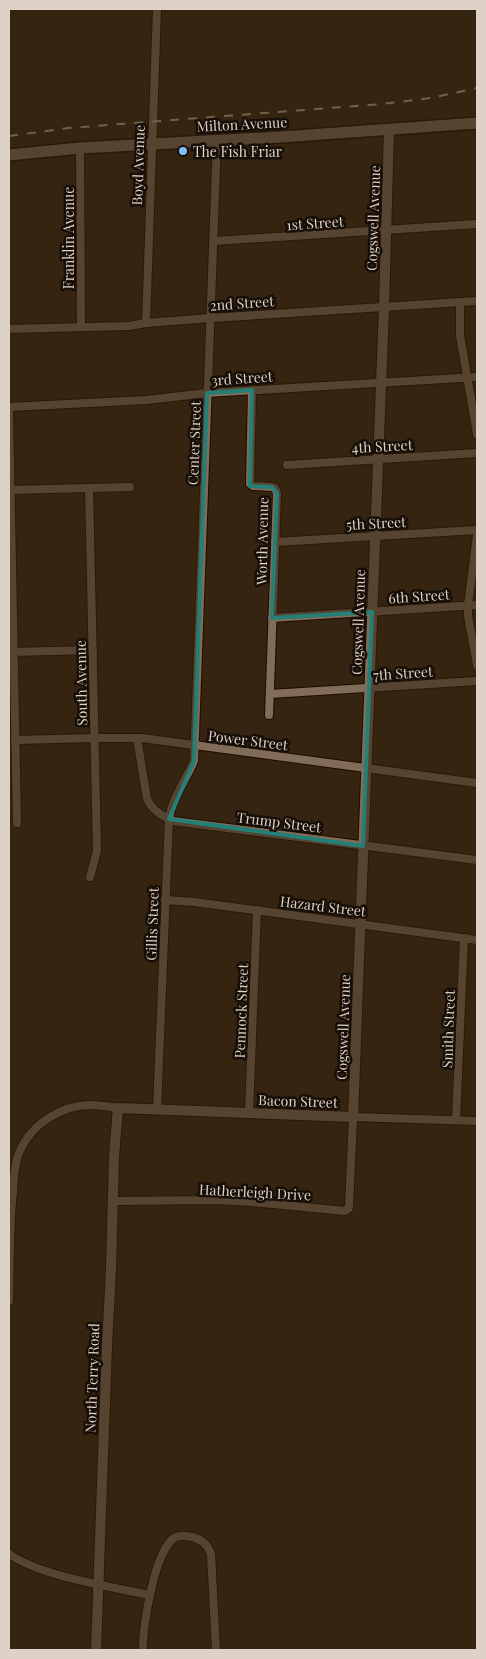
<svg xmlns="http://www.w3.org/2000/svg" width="486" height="1659" font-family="'Playfair Display',serif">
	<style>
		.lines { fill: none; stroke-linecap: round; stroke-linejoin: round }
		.minor-casing { stroke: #1c0c00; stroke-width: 10 }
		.tertiary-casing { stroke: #1c0c00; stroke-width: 12 }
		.secondary-casing { stroke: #1c0c00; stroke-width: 14 }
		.minor { stroke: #816c58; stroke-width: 8 }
		.tertiary { stroke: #816c58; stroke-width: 10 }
		.secondary { stroke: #816c58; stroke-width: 11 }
		.rail { stroke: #b7a99d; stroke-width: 2; stroke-dasharray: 9 9; stroke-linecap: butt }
		.marked { fill: none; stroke: #247f77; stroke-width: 4; stroke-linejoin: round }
		.poi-dot { fill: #7fbdfa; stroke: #170f07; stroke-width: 2 }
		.labels { text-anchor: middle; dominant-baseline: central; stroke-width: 5; stroke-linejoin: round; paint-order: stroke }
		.street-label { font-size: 14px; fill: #ded2c7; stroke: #170f07 }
		.poi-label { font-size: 14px; fill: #ded2c7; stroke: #170f07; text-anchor: start }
	</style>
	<rect width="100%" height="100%" fill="#352411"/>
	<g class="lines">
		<g class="minor-casing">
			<g id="minor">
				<path d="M 80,148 L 81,327"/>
				<path d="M 214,241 L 477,224"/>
				<path d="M 460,302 L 460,335 L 477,434"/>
				<path d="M 146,323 L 157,9"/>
				<path d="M 9,329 L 129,326 L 146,323 L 211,318 L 477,301"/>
				<path d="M 252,390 L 250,484 L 253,486 L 272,487 L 275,488 L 277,493 L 269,715"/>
				<path d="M 9,407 L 147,400 L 207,393 L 477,377"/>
				<path d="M 9,411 L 17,823"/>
				<path d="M 287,465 L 477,453"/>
				<path d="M 89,488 L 97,851 L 90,877"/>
				<path d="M 11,490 L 130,487"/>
				<path d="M 477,535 L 468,605 L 468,616 L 477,665"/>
				<path d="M 275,542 L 477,530"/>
				<path d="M 272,618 L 477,605"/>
				<path d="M 10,652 L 93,650"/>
				<path d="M 270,694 L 477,681"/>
				<path d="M 137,738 L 147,799 C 153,811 161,815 173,821 L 477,860"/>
				<path d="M 15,740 L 95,738 L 142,738 L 477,783"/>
				<path d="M 165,900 L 194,902 L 477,940"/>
				<path d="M 157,1109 L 169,819 C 172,798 186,780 194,761 L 217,140"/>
				<path d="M 249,1112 L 257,910"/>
				<path d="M 456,1120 L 464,938"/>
				<path d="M 113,1201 L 217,1200 L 252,1202 L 345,1211 L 349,1208 L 353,1117 L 477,1121"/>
				<path d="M 9,1301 C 10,1265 9,1227 13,1191 C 14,1178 14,1165 19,1153 C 30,1125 61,1105 91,1105 C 100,1105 109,1107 118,1108"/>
				<path d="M 9,1554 C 43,1577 108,1586 149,1595"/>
				<path d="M 143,1650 C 142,1629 155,1546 176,1537 C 181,1535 187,1536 192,1537 C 201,1539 208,1545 211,1554 L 216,1650"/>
			</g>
		</g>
		<g class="tertiary-casing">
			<path id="tertiary" d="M 96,1650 L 107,1346 L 111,1269 L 114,1156 L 118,1108 L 353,1117 L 384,307 L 389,129"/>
		</g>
		<g class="secondary-casing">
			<path id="secondary" d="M 9,155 L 80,148 L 281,137 L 477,123"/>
		</g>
		<use href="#minor" class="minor"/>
		<use href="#tertiary" class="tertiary"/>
		<use href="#secondary" class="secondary"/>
		<path class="rail" d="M 9,136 L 69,128 L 382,104 L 431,98 L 477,88"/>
	</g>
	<path d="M0 0H486V1659H0ZM 252,390 L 250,486 L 272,487 L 277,493 L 272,618 L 372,612 L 363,846 L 169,819 L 194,761 L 207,393 Z" fill="#352411" fill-opacity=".55" fill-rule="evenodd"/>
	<path class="marked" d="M 252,390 L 250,486 L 272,487 L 277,493 L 272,618 L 372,612 L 363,846 L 169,819 L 194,761 L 207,393 Z"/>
	<circle class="poi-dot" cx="183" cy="151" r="5"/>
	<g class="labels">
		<g class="street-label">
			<text transform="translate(242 124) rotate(-3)">Milton Avenue</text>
			<text transform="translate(138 165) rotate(-88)">Boyd Avenue</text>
			<text transform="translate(373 218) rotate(-88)">Cogswell Avenue</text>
			<text transform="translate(315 223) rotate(-4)">1st Street</text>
			<text transform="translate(68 238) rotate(-90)">Franklin Avenue</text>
			<text transform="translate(242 303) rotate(-4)">2nd Street</text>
			<text transform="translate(242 378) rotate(-4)">3rd Street</text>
			<text transform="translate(194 443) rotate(-88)">Center Street</text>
			<text transform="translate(382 446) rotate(-3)">4th Street</text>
			<text transform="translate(376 523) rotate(-3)">5th Street</text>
			<text transform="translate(262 541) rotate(-89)">Worth Avenue</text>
			<text transform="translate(419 596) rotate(-4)">6th Street</text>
			<text transform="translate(358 622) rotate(-88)">Cogswell Avenue</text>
			<text transform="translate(403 673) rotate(-4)">7th Street</text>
			<text transform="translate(81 683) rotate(-91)">South Avenue</text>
			<text transform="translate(248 740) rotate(7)">Power Street</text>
			<text transform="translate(279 822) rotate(7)">Trump Street</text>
			<text transform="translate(323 906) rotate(7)">Hazard Street</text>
			<text transform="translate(152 924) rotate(-88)">Gillis Street</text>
			<text transform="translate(241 1011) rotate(-88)">Pennock Street</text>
			<text transform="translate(343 1027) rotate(-88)">Cogswell Avenue</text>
			<text transform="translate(448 1029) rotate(-88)">Smith Street</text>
			<text transform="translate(298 1101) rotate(2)">Bacon Street</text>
			<text transform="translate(255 1192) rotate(3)">Hatherleigh Drive</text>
			<text transform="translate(92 1378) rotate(-88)">North Terry Road</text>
		</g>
		<g class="poi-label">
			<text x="193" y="151">The Fish Friar</text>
		</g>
	</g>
	<rect width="486" height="1659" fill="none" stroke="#ded2c7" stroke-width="20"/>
</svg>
